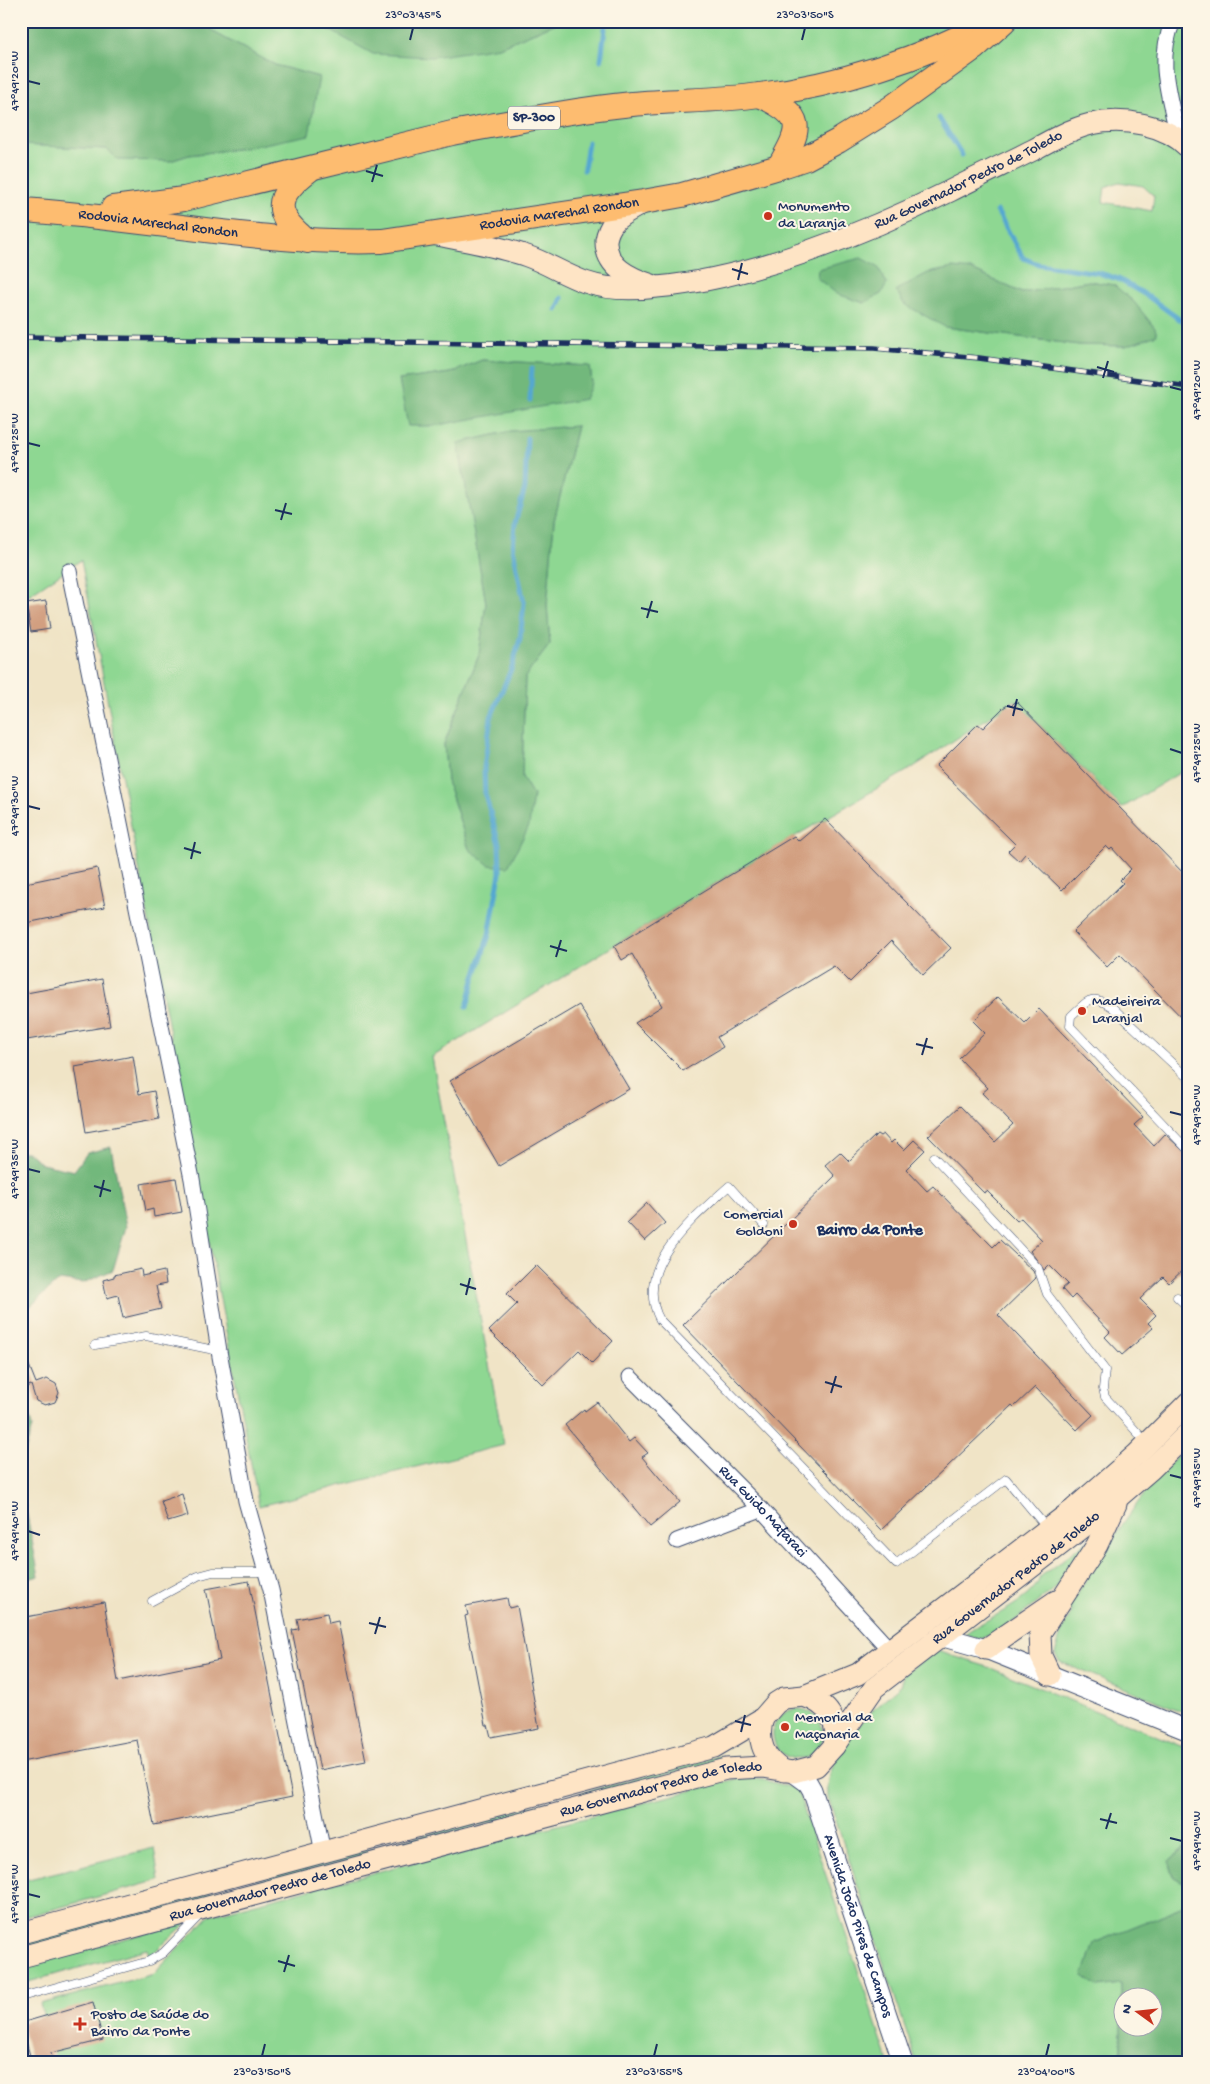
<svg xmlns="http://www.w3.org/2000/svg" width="1210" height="2084" font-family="'Gochi Hand',sans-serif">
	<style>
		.green { fill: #8ed792; stroke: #548378; fill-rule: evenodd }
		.forest { fill: #72b87c; stroke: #46746d; fill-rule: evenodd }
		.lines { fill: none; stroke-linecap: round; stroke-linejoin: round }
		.stream { stroke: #55a7d0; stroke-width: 5 }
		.building { fill: #d29f80 }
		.service-casing { stroke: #3b4a6e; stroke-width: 9 }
		.minor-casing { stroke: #3b4a6e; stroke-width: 17 }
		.tertiary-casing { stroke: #3b4a6e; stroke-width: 21 }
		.secondary-casing { stroke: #3b4a6e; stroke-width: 23 }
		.primary-casing { stroke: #3b4a6e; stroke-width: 26 }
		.service { stroke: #fff; stroke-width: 8 }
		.minor { stroke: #fff; stroke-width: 15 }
		.tertiary { stroke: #fff; stroke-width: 19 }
		.secondary { stroke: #fee4c5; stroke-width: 21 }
		.primary { stroke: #fdbc6f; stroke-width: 24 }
		.rail-casing { stroke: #1b2f5e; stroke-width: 5.5 }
		.rail { stroke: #fcf5e5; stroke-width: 4; stroke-dasharray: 11; stroke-linecap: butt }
		.ticks { fill: none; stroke: #1b2f5e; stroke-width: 2 }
		.poi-dot { fill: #c8321e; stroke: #fcf5e5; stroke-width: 2 }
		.labels { text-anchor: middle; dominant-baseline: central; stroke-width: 4; stroke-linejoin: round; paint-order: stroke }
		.shield { fill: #fcf5e5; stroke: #5e6a86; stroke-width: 1 }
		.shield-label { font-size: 14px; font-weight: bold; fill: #1b2f5e }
		.street-label { font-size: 15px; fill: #1b2f5e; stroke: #fcf5e5 }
		.poi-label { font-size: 15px; fill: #1b2f5e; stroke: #fcf5e5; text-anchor: start }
		.neighbourhood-label { font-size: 16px; font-weight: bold; fill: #1b2f5e; stroke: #fcf5e5 }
		.neatline { fill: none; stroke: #1b2f5e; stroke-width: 2 }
		.ticks-label { font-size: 12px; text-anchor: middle; fill: #1b2f5e }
	</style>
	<rect width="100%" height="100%" fill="#fcf5e5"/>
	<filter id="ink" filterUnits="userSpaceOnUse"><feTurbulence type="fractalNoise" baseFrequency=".02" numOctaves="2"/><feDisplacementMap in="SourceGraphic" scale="10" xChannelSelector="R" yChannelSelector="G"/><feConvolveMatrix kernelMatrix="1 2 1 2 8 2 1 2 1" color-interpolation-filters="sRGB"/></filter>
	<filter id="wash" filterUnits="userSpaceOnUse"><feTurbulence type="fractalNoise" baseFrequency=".0096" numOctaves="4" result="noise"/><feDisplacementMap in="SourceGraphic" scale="20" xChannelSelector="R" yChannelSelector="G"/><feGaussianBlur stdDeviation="1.12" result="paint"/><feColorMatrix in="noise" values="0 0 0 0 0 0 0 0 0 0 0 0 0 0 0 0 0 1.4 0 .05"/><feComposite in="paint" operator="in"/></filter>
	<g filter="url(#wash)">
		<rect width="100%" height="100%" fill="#f0e4c6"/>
		<g class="green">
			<path d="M 200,21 L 313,21 L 318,26 L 499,47 L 561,21 L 1189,21 L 1189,767 L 1122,808 L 1015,700 L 912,768 L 739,869 L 432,1057 L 504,1445 L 259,1506 L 81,560 L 21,600 L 21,145 L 107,149 L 170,161 L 189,155 L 244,148 L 319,77 L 275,65 L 217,34 ZM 1119,182 L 1143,186 L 1154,196 L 1152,211 L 1103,202 L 1105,187 ZM 972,270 L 1022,293 L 1089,281 L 1113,285 L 1134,302 L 1126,346 L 1079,345 L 945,327 ZM 482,360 L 590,366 L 592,383 L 399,380 L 450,373 ZM 577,426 L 554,521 L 547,605 L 550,644 L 525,677 L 522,777 L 533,795 L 469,849 L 447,781 L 444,744 L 479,655 L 486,603 L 459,443 L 511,431 Z"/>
			<path d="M 1189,1444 L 1189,1714 L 1060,1662 L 1055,1654 L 1061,1633 L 1073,1610 L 1061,1618 C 1101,1559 1137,1493 1189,1444 Z"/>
			<path d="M 1091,1538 L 1056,1587 L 998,1634 L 978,1638 L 965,1634 C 985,1618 1033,1602 1040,1577 Z"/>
			<path d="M 937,1651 L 988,1667 L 1189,1749 L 1189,1844 L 1169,1861 L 1174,1877 L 1189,1885 L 1189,1904 L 1094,1943 L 1098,1987 L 1121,1984 L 1121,2063 L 917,2063 L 828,1797 C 824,1753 871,1710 902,1684 L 903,1674 Z"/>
			<circle cx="798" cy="1734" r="25"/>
			<path d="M 720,1756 L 721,1760 L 21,1949 L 21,1943 Z"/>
			<path d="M 740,1778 L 764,1780 L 801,1790 L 798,1792 L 889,2063 L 56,2063 L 40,2004 L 154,1974 L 210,1915 Z"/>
			<path d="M 154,1848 L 159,1880 L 21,1918 L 21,1881 Z"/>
			<path d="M 188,1922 L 152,1954 L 149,1955 L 147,1949 L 21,1984 L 21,1966 Z"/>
		</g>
		<g class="forest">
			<path d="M 21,21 L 200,21 L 217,34 L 275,65 L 319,77 L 309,135 L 244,148 L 189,155 L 170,161 L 118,160 L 107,149 L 21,145 Z"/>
			<path d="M 313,21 L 561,21 L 499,47 L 432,57 L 373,54 Z"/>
			<path d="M 861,258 L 878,267 L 887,284 L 881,294 L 864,303 L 837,294 L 817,278 L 818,269 Z"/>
			<path d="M 953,268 L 972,270 L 1022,293 L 1089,281 L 1114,285 L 1134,302 L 1155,328 L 1157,335 L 1126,346 L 1079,345 L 945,327 L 904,304 L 896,290 L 928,273 Z"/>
			<path d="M 482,360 L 590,366 L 592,383 L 585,399 L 432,426 L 408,426 L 399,380 L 450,373 Z"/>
			<path d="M 577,426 L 554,521 L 547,605 L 550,644 L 525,677 L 522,777 L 533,795 L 529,826 L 508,867 L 489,865 L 469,849 L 447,781 L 444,744 L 479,655 L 486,603 L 458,443 L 511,431 Z"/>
			<path d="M 111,1147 L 126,1227 L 113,1270 L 83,1283 L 59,1280 L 21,1315 L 21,1152 L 28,1152 L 42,1164 L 74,1171 L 87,1153 Z"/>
			<path d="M 21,1404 L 27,1407 L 32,1427 L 21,1467 Z"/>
			<path d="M 21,1485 L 39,1576 L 21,1581 Z"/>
			<path d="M 1189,1844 L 1189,1885 L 1174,1877 L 1169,1861 Z"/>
			<path d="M 1189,1904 L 1189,2063 L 1121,2063 L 1121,1984 L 1098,1987 L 1083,1976 L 1094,1943 ZM 1122,1996 L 1152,1996 L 1152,2026 L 1122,2026 Z"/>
		</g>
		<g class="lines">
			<g class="stream">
				<path d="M 601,60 L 606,21"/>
				<path d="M 939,118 L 962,155"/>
				<path d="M 584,170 L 588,142"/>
				<path d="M 997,211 L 1023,258 L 1038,264 L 1099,273 L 1118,279 L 1146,295 L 1179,319 L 1189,323"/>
				<path d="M 557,310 L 562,298"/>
				<path d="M 530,400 L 532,368"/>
				<path d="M 467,1007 L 474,980 L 489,935 L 500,873 L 499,844 L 485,794 L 484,768 L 491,717 L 512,667 L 520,639 L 524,603 L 513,548 L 515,523 L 525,488 L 527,438"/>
			</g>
		</g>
		<g id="blocks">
			<g class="building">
				<path d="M 46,601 L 50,629 L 31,632 L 26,604 Z"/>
				<path d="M 1016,701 L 1189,879 L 1189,1025 L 1120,954 L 1107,967 L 1073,932 L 1123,883 L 1120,880 L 1131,869 L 1112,848 L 1110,850 L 1106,846 L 1062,890 L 1025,854 L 1019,861 L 1008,851 L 1015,844 L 936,766 L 978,724 L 983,728 L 1003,708 L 1009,704 L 1011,706 Z"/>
				<path d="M 825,819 L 951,948 L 923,975 L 891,941 L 850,982 L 834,966 L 717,1037 L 723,1047 L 683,1071 L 635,1023 L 662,1006 L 632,954 L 622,960 L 614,946 L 794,836 L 799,841 Z"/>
				<path d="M 97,868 L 105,907 L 21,924 L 21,884 Z"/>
				<path d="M 102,979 L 110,1026 L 21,1041 L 21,994 Z"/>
				<path d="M 998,997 L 1025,1023 L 1039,1009 L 1143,1117 L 1134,1125 L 1154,1146 L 1165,1134 L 1189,1156 L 1189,1264 L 1169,1283 L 1163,1277 L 1140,1299 L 1156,1315 L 1148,1323 L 1153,1328 L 1122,1355 L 1105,1337 L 1110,1332 L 1075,1295 L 1071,1299 L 1062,1289 L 1068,1284 L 1049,1265 L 1044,1270 L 1030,1251 L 1042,1240 L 1021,1218 L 1017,1221 L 987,1191 L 984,1193 L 928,1136 L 960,1106 L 995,1142 L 1013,1125 L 982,1093 L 988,1088 L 959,1058 L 985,1033 L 973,1021 Z"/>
				<path d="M 579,1005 L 629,1089 L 499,1166 L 450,1081 Z"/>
				<path d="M 133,1056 L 139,1094 L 154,1091 L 159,1119 L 86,1132 L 75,1067 Z"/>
				<path d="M 877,1134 L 880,1136 L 883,1134 L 891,1143 L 894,1140 L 904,1150 L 914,1140 L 925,1150 L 906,1169 L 927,1191 L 933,1186 L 993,1247 L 1000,1240 L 1033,1271 L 1036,1278 L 998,1315 L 1093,1415 L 1077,1430 L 1035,1387 L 1014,1407 L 1012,1405 L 881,1530 L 683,1325 L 835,1176 L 825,1165 L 840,1152 L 849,1161 Z"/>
				<path d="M 176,1178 L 182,1212 L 154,1217 L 153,1209 L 146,1211 L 141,1184 Z"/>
				<path d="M 647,1203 L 665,1223 L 645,1241 L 627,1222 Z"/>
				<path d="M 536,1265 L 613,1341 L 592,1363 L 579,1350 L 543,1385 L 489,1331 L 517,1304 L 507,1294 Z"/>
				<path d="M 141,1269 L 142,1276 L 164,1271 L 166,1284 L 156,1286 L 161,1309 L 123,1318 L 118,1295 L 107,1298 L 103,1280 L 114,1277 L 114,1275 Z"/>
				<path d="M 21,1345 L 36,1383 L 47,1379 L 56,1384 L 59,1393 L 55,1402 L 45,1405 L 36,1401 L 31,1385 L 21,1389 Z"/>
				<path d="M 597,1402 L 629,1442 L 634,1438 L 648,1453 L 642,1457 L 680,1502 L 650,1527 L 565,1425 L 584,1409 L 585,1411 Z"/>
				<path d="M 182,1494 L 188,1516 L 168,1522 L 161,1501 Z"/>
				<path d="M 249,1581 L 292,1797 L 154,1825 L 137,1740 L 21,1762 L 21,1618 L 104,1602 L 118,1681 L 220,1660 L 206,1589 Z"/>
				<path d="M 507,1598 L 509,1608 L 517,1606 L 539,1728 L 491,1737 L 488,1725 L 486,1725 L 465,1616 L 468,1615 L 466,1606 Z"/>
				<path d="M 327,1613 L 329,1623 L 338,1621 L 366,1761 L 320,1770 L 292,1630 L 299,1629 L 297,1619 Z"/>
				<path d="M 93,2002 L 103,2040 L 51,2053 L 53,2063 L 32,2063 L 21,2023 Z"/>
			</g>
		</g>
	</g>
	<g filter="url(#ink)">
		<use href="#blocks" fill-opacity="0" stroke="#3b4a6e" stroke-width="1"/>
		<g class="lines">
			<g class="service-casing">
				<g id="service">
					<path d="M 1189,1079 L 1112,1007 C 1090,993 1089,1000 1071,1016 L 1070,1026 L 1189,1151"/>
					<path d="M 934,1157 L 1038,1268 L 1047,1294 L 1105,1370 L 1103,1389 L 1105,1397 L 1146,1442"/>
					<path d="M 764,1225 L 729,1186 C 695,1217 631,1267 660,1320 L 896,1564 L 1006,1479 L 1046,1527"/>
					<path d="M 1177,1297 L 1189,1308"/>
					<path d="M 95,1345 L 146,1336 L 219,1351"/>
					<path d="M 152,1601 L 198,1576 L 213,1572 L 266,1572"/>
					<path d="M 21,1997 L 149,1961 L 163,1953 L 201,1914"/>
				</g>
			</g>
			<g class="minor-casing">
				<g id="minor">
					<path d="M 1173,21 C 1155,64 1171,97 1178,139"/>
					<path d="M 69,571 L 192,1179 L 219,1351 L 246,1501 L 271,1590 L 323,1853"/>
					<path id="s1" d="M 630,1377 L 761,1509 L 889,1649"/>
					<path d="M 677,1541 L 761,1509"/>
				</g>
			</g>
			<g class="tertiary-casing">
				<g id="tertiary">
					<path d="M 940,1636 L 986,1649 L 1189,1731"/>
					<path id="s2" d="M 793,1772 L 808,1783 L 812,1790 L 903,2063"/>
				</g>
			</g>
			<g class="secondary-casing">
				<g id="secondary">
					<path d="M 643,203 C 633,209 621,214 614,222 C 610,227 607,234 606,240 C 605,267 630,278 652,285"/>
					<path id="s3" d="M 437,235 C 467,241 498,246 527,256 C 547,263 565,275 585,282 C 608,290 633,290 657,287 C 750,279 866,233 950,191 C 977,177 1005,164 1033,150 C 1051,140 1071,129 1091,124 C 1124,117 1165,124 1189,148"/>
					<path d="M 986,1649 L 1056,1601"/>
					<path d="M 1050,1675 L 1041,1656 L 1040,1633 L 1097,1545 L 1116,1504"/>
					<path d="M 804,1696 C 828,1704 840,1721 834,1746"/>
					<path d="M 763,1718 C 756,1740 764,1760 784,1771"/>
					<path d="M 21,1933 L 714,1747 L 763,1718 L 776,1703 L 784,1698 L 804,1696 L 858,1674 L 1074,1509 L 1137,1454 L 1189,1402"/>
					<path id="s4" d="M 21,1957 L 726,1769 L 763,1767 L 793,1772 L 816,1766 L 834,1746 L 874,1688 L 1086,1525 L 1151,1469 L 1189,1432"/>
				</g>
			</g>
			<g class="primary-casing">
				<g id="primary">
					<path d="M 760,95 C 806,117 802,127 779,167"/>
					<path d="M 113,208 L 184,199 L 452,133 C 512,122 572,110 632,104 C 674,100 718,101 760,95 C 837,85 922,59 990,22"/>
					<path id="s5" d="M 21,210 C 142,217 261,245 382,241 L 643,202 L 682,195 L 779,167 L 806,158 L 838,141 L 891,108 L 974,48 L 1004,21"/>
					<path d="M 307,241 C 272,213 274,197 309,170"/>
				</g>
			</g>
			<use href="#service" class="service"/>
			<use href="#minor" class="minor"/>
			<use href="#tertiary" class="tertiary"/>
			<use href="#secondary" class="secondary"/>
			<use href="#primary" class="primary"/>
			<g class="rail-casing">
				<path id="rail" d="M 21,337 L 874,348 L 979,358 L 1189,387"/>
			</g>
			<use href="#rail" class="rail"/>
		</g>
	</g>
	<path class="ticks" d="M 410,40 L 413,28M 802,40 L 805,28M 28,81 L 40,84M 366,171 L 383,176M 372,182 L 377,165M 732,269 L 748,274M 738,280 L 742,263M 1097,367 L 1114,372M 1103,378 L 1108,361M 1170,387 L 1182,390M 28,443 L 40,446M 275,510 L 292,514M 281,520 L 286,503M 641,608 L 658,612M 647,618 L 652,601M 1007,706 L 1023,710M 1013,716 L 1017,699M 1170,749 L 1182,753M 28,806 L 40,809M 184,848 L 201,853M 191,859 L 195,842M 550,946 L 567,951M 556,957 L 561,940M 916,1044 L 933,1048M 922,1055 L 927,1038M 1170,1112 L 1182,1115M 28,1169 L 40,1172M 94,1186 L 111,1191M 100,1197 L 104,1180M 460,1284 L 476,1289M 466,1295 L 470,1278M 825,1382 L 842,1387M 831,1393 L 836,1376M 1170,1475 L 1182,1478M 28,1531 L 40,1535M 369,1623 L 386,1627M 375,1634 L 380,1617M 735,1721 L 751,1725M 741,1732 L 745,1715M 1100,1819 L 1117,1823M 1106,1829 L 1111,1813M 1170,1838 L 1182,1841M 28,1894 L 40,1897M 278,1961 L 295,1966M 284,1972 L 289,1955M 262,2056 L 265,2044M 654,2056 L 657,2044M 1046,2056 L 1049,2044"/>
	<g class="poi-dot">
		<circle cx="768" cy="216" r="5"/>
		<circle cx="1082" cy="1011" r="5"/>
		<circle cx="793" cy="1224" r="5"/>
		<circle cx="785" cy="1727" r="5"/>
		<path d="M77.5 2016.5h5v5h5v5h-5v5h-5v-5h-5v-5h5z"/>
	</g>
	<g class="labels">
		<rect class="shield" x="508" y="106.5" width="52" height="23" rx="4"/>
		<g class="shield-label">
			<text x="534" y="118">SP-300</text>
		</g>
		<g class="street-label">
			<text stroke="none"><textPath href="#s3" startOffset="560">Rua Governador Pedro de Toledo</textPath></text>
			<text stroke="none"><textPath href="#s5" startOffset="542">Rodovia Marechal Rondon</textPath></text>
			<text stroke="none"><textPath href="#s5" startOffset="138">Rodovia Marechal Rondon</textPath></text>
			<text stroke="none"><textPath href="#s1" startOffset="189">Rua Guido Mafaraci</textPath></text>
			<text stroke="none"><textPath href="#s4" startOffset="1098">Rua Governador Pedro de Toledo</textPath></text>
			<text stroke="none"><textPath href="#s4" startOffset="662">Rua Governador Pedro de Toledo</textPath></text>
			<text stroke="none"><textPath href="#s4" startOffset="258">Rua Governador Pedro de Toledo</textPath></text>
			<text stroke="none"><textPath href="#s2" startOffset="170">Avenida João Pires de Campos</textPath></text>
		</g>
		<g class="poi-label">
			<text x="778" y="207">Monumento<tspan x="778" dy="17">da Laranja</tspan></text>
			<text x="1092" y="1002">Madeireira<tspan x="1092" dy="17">Laranjal</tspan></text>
			<text x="783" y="1215" text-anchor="end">Comercial<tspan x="783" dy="17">Goldoni</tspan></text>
			<text x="795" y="1718">Memorial da<tspan x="795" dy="17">Maçonaria</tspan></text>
			<text x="91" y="2015">Posto de Saúde do<tspan x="91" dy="17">Bairro da Ponte</tspan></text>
		</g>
		<g class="neighbourhood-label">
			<text x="870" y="1231">Bairro da Ponte</text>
		</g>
	</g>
	<rect width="1210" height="2084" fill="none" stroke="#fcf5e5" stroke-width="55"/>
	<g transform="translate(1138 2012) rotate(285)"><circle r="24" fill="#fcf5e5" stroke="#a2a6af"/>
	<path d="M0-4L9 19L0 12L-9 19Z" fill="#c8321e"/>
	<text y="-8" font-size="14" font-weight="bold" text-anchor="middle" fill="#1b2f5e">N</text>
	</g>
	<rect x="28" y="28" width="1154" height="2028" class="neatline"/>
	<g class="ticks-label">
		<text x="413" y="18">23°03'45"S</text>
		<text x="805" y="18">23°03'50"S</text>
		<text transform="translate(14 81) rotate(-90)" y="4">47°49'20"W</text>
		<text transform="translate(1196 390) rotate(-90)" y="4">47°49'20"W</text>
		<text transform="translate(14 443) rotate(-90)" y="4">47°49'25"W</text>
		<text transform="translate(1196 753) rotate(-90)" y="4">47°49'25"W</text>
		<text transform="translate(14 806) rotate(-90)" y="4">47°49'30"W</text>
		<text transform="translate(1196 1115) rotate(-90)" y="4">47°49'30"W</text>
		<text transform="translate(14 1169) rotate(-90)" y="4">47°49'35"W</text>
		<text transform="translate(1196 1478) rotate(-90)" y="4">47°49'35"W</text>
		<text transform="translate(14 1531) rotate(-90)" y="4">47°49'40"W</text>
		<text transform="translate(1196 1841) rotate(-90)" y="4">47°49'40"W</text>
		<text transform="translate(14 1894) rotate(-90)" y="4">47°49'45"W</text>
		<text x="262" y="2075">23°03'50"S</text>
		<text x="654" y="2075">23°03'55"S</text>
		<text x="1046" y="2075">23°04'00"S</text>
	</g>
</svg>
